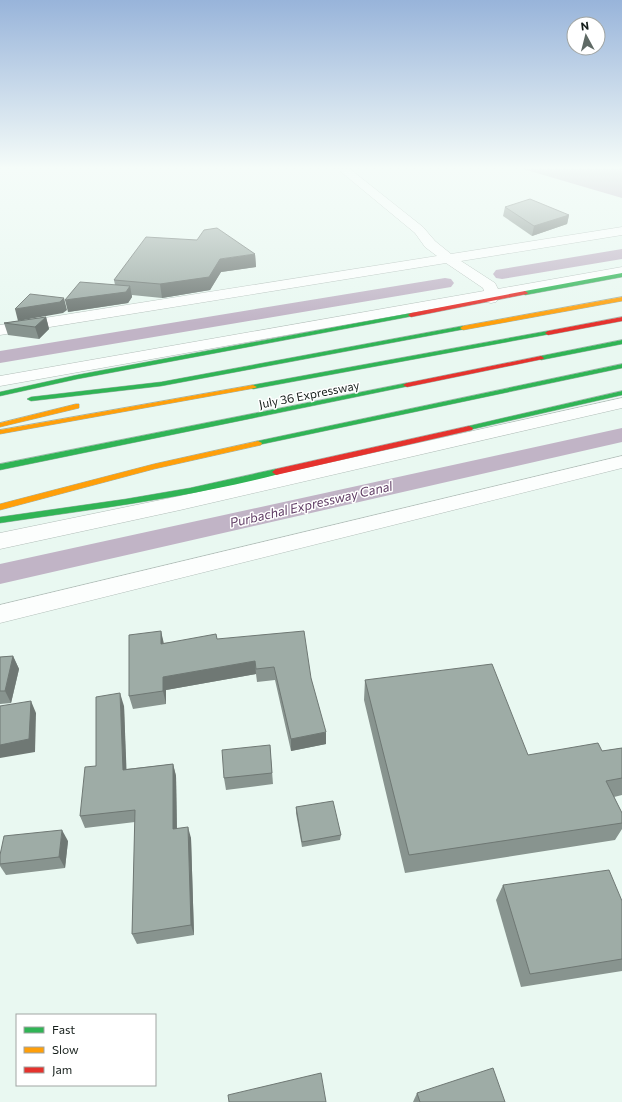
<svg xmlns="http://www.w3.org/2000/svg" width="622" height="1102" font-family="Commissioner,sans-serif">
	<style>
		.water { fill: #c1b4c6 }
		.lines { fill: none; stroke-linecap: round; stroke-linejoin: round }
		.canal { fill: #c1b4c6; fill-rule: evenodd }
		.street-casing { stroke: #b1bdb8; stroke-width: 1 }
		.fast-casing { stroke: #a1b4ac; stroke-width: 1 }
		.slow-casing { stroke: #a1b4ac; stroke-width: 1 }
		.jam-casing { stroke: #a1b4ac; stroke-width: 1 }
		.street { fill: #fcfefd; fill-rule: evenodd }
		.fast { fill: #30b455; fill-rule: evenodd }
		.slow { fill: #ff9f0a; fill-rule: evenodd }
		.jam { fill: #e5322d; fill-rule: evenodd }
		.wall { fill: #88948f }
		.shaded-wall { fill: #6f7874 }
		.building { fill: #9eaca6; stroke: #6f7874 }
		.labels { text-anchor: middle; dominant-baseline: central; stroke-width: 3; stroke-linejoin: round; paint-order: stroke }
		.street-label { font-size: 12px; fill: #151e1a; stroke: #fff }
		.water-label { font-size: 13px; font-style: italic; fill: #5e3b63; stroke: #fff }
	</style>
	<rect width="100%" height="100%" fill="#e9f8f1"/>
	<path class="water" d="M 523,169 L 622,169 L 622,198 Z"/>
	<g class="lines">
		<g class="canal">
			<path d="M 622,249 L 622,259 L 502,279 L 496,278 L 493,274 L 496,270 Z"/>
			<path d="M 445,278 L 451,279 L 454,283 L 451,287 L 0,363 L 0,351 Z"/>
			<path d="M 622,428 L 622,442 L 0,584 L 0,564 Z"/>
		</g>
		<g class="street-casing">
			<g id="street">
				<path d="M 339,169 L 350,169 L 423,227 L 435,241 L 451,254 L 622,227 L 622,235 L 461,261 L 495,283 L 498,289 L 622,267 L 622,275 L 499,297 L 496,302 L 491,303 L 486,302 L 484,300 L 0,386 L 0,376 L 484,291 L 483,288 L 446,263 L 0,335 L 0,325 L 437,256 L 425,247 L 415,233 L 340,171 Z"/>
				<path d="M 622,398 L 622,408 L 180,510 L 0,549 L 0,533 L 180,496 Z"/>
				<path d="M 622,456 L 622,468 L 0,623 L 0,605 Z"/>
			</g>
		</g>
		<g class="fast-casing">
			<g id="fast">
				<path d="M 622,273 L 622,277 L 525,295 L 522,293 L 525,291 Z"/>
				<path d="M 411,313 L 414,315 L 413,316 L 77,379 L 0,396 L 0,392 L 77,375 Z"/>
				<path d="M 463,326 L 466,328 L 465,329 L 161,386 L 31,401 L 27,399 L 31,397 L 161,382 Z"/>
				<path d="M 548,331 L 550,332 L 550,334 L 253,389 L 249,387 L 253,385 Z"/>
				<path d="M 622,340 L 622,344 L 541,360 L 538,358 L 541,356 Z"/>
				<path d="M 622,364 L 622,368 L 258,445 L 254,443 L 258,441 Z"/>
				<path d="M 407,383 L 409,384 L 409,386 L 0,470 L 0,464 Z"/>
				<path d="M 622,391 L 622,395 L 469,430 L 465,428 L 469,426 Z"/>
				<path d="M 276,469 L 280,472 L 279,474 C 187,498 93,509 0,523 L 0,517 L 126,499 L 190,488 Z"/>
			</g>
		</g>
		<g class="slow-casing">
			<g id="slow">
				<path d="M 622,297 L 622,301 L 463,330 L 460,328 L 463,326 Z"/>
				<path d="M 253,385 L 257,387 L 255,388 L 0,434 L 0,430 Z"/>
				<path d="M 76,404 L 79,404 L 79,408 L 0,427 L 0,423 Z"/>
				<path d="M 258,441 L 262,443 L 261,445 L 154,469 L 0,510 L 0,504 L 154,464 Z"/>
			</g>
		</g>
		<g class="jam-casing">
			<g id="jam">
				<path d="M 525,291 L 528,293 L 527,294 L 411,317 L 408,315 L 411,313 Z"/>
				<path d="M 622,317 L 622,321 L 548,335 L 545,333 L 548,331 Z"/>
				<path d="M 541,356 L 544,358 L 543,359 L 407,387 L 403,385 L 407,383 Z"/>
				<path d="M 469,426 L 473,428 L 472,430 L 276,475 L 272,472 L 276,469 Z"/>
			</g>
		</g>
		<use href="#street" class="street"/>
		<use href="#fast" class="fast"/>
		<use href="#slow" class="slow"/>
		<use href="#jam" class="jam"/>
	</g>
	<g class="wall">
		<path d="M 505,207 L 569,215 L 567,224 L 532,236 L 503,216 Z"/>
		<path d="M 255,254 L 256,267 L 221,272 L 210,290 L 162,298 L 132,295 L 132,297 L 128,303 L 68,312 L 115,285 L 114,280 Z"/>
		<path d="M 46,317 L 49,329 L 39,339 L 8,335 L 4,323 Z"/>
		<path d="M 161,631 L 163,643 L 217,639 L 311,678 L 326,744 L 291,751 L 275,680 L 257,682 L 256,674 L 166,690 L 166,704 L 133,709 L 129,696 Z"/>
		<path d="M 13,656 L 19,669 L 11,703 L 0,704 L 0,657 Z"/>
		<path d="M 365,680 L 528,755 L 602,751 L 622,748 L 622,795 L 614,797 L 622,813 L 622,829 L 615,840 L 405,873 L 364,700 Z"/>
		<path d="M 124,706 L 126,769 L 173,764 L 176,776 L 177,829 L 191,838 L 194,935 L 137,944 L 132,934 L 135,822 L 85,828 L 80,816 L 96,766 Z"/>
		<path d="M 270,745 L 273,784 L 226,790 L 224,778 Z"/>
		<path d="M 296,807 L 341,835 L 340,840 L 302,847 L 296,813 Z"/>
		<path d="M 68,841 L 65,868 L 6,875 L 0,866 L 0,855 Z"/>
		<path d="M 503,885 L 622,901 L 622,971 L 521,987 L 496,900 Z"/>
		<path d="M 417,1093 L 505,1102 L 413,1102 Z"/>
	</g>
	<g class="shaded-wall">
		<path d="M 569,215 L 567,224 L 532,236 L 534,226 Z"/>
		<path d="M 255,254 L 256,267 L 221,272 L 210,290 L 162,298 L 160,284 L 220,259 Z"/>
		<path d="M 130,286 L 132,297 L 128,303 L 68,312 L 65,300 Z"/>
		<path d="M 64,298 L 67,310 L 63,313 L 18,321 L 15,309 Z"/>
		<path d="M 46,317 L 49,329 L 39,339 L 35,327 Z"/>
		<path d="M 161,631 L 164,644 L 161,644 Z"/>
		<path d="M 13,656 L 19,669 L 11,703 L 5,691 Z"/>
		<path d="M 255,661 L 256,674 L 166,690 L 166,704 L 163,691 L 163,677 Z"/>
		<path d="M 120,693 L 124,706 L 127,782 L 123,770 Z"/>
		<path d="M 31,701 L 36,713 L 35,752 L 0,758 L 0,745 Z"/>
		<path d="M 326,732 L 326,744 L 291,751 L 291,739 Z"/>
		<path d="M 173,764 L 176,776 L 177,840 L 173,829 Z"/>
		<path d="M 188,827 L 191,838 L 194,935 L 191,925 Z"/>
		<path d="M 62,830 L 68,841 L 65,868 L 59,857 Z"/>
	</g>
	<g class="building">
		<path d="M 530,199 L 569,215 L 534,226 L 505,207 Z"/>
		<path d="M 217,228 L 255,254 L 220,259 L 209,277 L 160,284 L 114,280 L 146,237 L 197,240 L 204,230 Z"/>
		<path d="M 80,282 L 130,286 L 126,292 L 65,300 Z"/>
		<path d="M 30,294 L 64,298 L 60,302 L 15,309 Z"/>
		<path d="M 46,317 L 35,327 L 4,323 Z"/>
		<path d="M 161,631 L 161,644 L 216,634 L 217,639 L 304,631 L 311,678 L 326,732 L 291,739 L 274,667 L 256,669 L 255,661 L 163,677 L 163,691 L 129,696 L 129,635 Z"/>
		<path d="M 13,656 L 5,691 L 0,691 L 0,657 Z"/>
		<path d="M 492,664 L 528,755 L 598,743 L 602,751 L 622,748 L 622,778 L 606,781 L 622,813 L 622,823 L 409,855 L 365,680 Z"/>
		<path d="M 120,693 L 123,770 L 173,764 L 173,829 L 188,827 L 191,925 L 132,934 L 135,810 L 80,816 L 85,767 L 96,766 L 96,697 Z"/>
		<path d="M 31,701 L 29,739 L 0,745 L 0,706 Z"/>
		<path d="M 270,745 L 272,773 L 224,778 L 222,750 Z"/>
		<path d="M 333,801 L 341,835 L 302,842 L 296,807 Z"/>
		<path d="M 62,830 L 59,857 L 0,864 L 0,855 L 4,836 Z"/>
		<path d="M 609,870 L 622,901 L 622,959 L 530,974 L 503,885 Z"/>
		<path d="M 493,1068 L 505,1102 L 420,1102 L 417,1093 Z"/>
		<path d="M 321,1073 L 326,1102 L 229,1102 L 228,1095 Z"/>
	</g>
	<linearGradient id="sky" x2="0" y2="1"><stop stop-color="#98b4da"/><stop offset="0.52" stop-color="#f5fcf9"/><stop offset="1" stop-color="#f5fcf9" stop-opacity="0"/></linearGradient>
	<rect width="622" height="323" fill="url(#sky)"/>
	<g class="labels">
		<g class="street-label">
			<text transform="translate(309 394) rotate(-11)">July 36 Expressway</text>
		</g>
		<g class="water-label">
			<text transform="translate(311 504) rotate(-13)">Purbachal Expressway Canal</text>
		</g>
	</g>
	<rect x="16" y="1014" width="140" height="72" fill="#ffffff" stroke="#a1a5a3"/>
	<rect x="24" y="1027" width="20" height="6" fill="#30b455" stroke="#a1a5a3"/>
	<text x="52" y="1034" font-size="12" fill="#151e1a">Fast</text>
	<rect x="24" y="1047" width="20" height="6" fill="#ff9f0a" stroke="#a1a5a3"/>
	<text x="52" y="1054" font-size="12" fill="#151e1a">Slow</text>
	<rect x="24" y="1067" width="20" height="6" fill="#e5322d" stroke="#a1a5a3"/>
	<text x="52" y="1074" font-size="12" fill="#151e1a">Jam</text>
	<g transform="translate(586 36) rotate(353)"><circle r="19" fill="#ffffff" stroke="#a1a5a3"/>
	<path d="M0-3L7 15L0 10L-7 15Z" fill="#5f6a65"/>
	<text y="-6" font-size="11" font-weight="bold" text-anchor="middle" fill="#151e1a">N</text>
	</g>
</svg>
